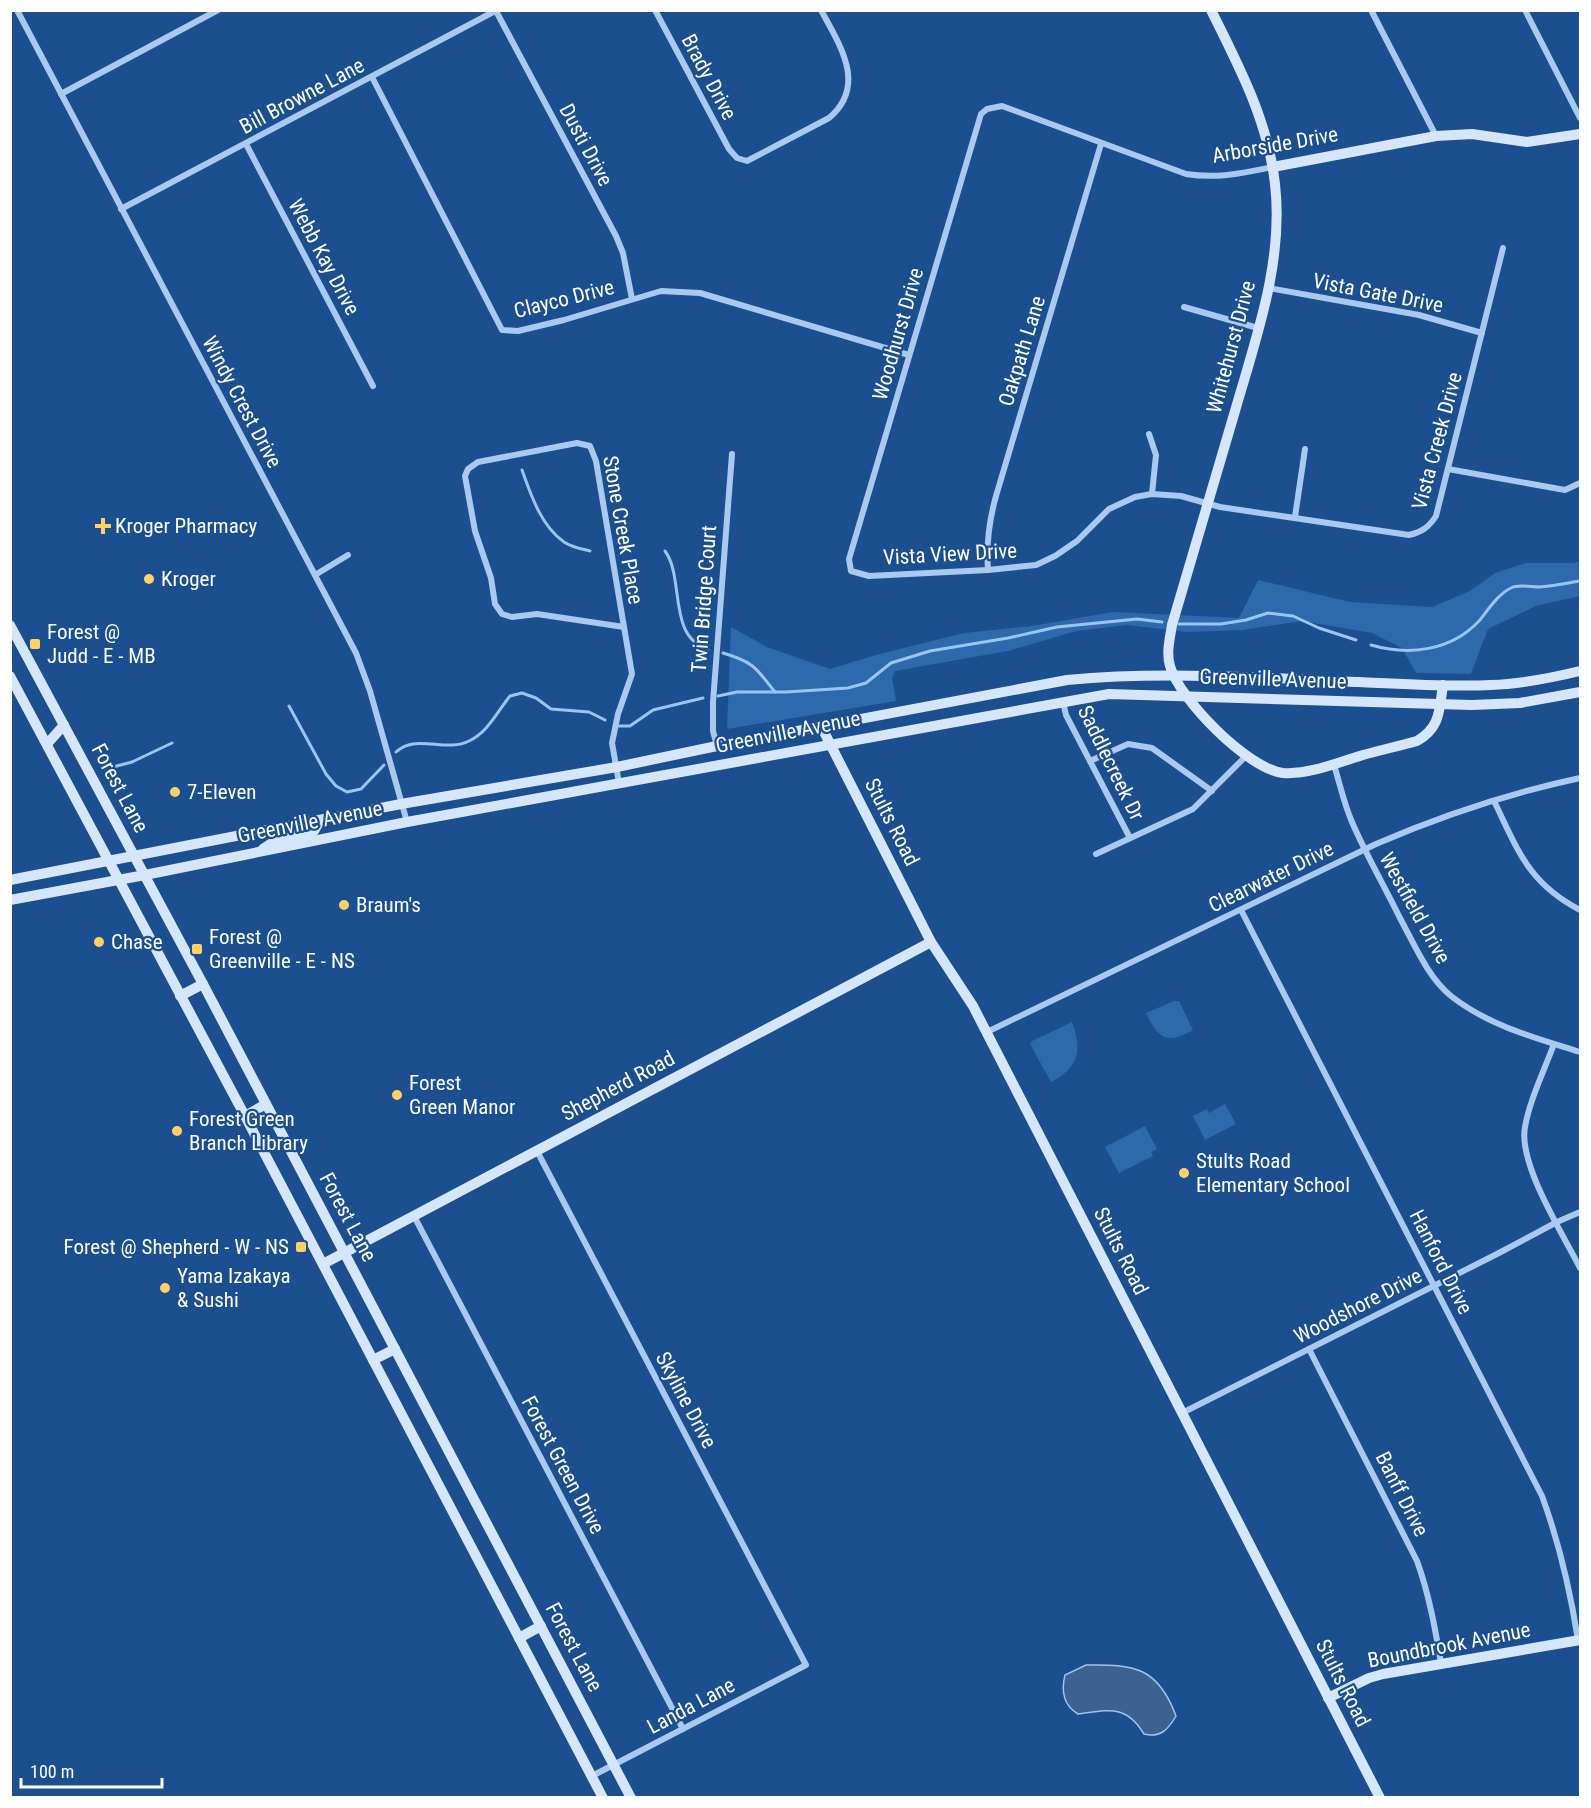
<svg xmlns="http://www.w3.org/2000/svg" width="1591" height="1808" font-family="'Roboto Condensed',sans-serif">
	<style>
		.green { fill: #2e69ad }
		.water { fill: #3c6290; stroke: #9cc4f0; stroke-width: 1.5 }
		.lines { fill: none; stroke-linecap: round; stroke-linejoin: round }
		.stream { stroke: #9cc4f0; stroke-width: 3 }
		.street { stroke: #a9c9ee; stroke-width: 6 }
		.secondary { stroke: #d6e6fa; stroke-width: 10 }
		.poi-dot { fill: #ffd166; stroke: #1b4f8f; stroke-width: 2 }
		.labels { text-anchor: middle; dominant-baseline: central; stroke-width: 4.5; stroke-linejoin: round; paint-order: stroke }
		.street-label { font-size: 21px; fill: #fff; stroke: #1b4f8f }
		.poi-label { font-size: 21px; fill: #fff; stroke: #1b4f8f; text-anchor: start }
	</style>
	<rect width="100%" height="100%" fill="#1b4f8f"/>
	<g class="green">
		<path d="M 1580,561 L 1580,596 L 1536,606 L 1488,629 L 1471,674 L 1416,673 L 1402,648 L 1372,633 L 1302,621 L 1243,630 L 1187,632 L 1127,625 L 1076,631 L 1008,651 L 895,671 L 892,678 L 896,701 L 727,729 L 731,627 L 767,647 L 830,669 L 876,655 L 964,633 L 1032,626 L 1113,612 L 1239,618 L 1258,580 L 1350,602 L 1432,607 L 1470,591 L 1495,573 L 1526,563 L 1574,563 Z"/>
		<path d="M 1174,1001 L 1179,1001 L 1193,1030 C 1166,1045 1159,1039 1146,1013 Z"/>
		<path d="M 1072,1022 C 1082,1050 1080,1067 1051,1082 L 1030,1044 L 1032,1041 Z"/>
		<path d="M 1225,1104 L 1236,1124 L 1205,1140 L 1193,1116 L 1207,1109 L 1209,1113 Z"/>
		<path d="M 1145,1126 L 1157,1149 L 1151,1152 L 1153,1156 L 1119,1173 L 1105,1147 Z"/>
	</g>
	<path class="water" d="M 1086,1665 C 1134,1664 1158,1667 1176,1716 C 1168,1730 1160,1738 1144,1734 C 1126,1704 1109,1710 1078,1714 C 1063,1705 1061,1691 1065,1675 Z"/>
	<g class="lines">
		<g class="stream">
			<path d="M 522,470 C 531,495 541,526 564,542 C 571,547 582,549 590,551"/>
			<path d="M 665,551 C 685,578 667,637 708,649"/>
			<path d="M 1179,624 L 1221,624 L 1246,620 L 1268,613 L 1293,616 L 1319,628 L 1356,640"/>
			<path d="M 1371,645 C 1409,656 1451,651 1479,621 C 1488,610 1498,594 1511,588 C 1518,584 1531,587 1539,587 C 1553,586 1567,583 1580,581"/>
			<path d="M 723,653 C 754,662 756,668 775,692"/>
			<path d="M 718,696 L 737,692 L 786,692 L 848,688 L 866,683 L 891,663 L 930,651 L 1008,638 L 1057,627 L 1137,619 L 1162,622"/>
			<path d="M 289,706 L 326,774 L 336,786 L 347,792 L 361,789 L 384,765"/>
			<path d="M 619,726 L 630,726 L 653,710 L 703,698"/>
			<path d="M 396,752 C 417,733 445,753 469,741 C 488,732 497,712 510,696 L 522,693 L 536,698 L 551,709 L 589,712 L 605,720"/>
			<path d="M 105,769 L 132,762 L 172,743"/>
		</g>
		<g class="street">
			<path d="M 17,10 L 356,653 L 370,691 L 407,822"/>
			<path d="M 655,10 L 729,149 L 737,158 L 747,161 L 829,118 C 868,85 839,44 821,10"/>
			<path d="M 1371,10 L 1436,136"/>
			<path d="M 1525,10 L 1580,118"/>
			<path d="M 496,11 L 616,236 L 623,253 L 632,299"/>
			<path d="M 372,77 L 502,330 L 518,331 L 564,320 L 661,291 L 700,293 L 909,355"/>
			<path d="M 61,94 L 218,10"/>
			<path d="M 246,144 L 373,386"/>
			<path d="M 1273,167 C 1243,173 1217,179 1186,174 L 1002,106 L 987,109 L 981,114 L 849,559 L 851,571 L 869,576 L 988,570 L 1036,565 L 1055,556 L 1077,541 L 1109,509 L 1135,497 L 1152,494 L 1181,496 L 1220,507 L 1409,535 C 1422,532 1429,527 1436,516 L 1503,248"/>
			<path d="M 121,209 L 497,10"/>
			<path d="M 1269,288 L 1419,315 L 1482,333"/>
			<path d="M 1184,307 L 1258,328"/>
			<path d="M 1149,434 L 1156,455 L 1152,494"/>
			<path d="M 577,443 L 590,446 L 596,461 L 624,627 L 537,614 L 512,617 L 502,614 L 495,604 L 491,578 L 475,531 L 465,476 L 468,469 L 478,462 Z"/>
			<path d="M 1448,469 L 1565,490 L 1580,483"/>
			<path d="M 1295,517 L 1305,449"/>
			<path d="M 988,570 C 986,544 989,521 996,496 L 1101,144"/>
			<path d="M 315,575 L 348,555"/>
			<path d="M 1063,702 L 1066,715 L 1130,838"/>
			<path d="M 717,746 L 713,731 L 713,702 L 732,454"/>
			<path d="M 1090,761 L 1128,744 L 1152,748 L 1212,791"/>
			<path d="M 1334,765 C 1340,784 1344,804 1352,822 C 1366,855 1385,887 1401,920 C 1415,946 1428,977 1451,996 C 1489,1026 1536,1038 1580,1052"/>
			<path d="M 619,783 L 612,743 L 618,714 L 632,674 L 624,627"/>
			<path d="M 1494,801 C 1518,850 1528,883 1580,910"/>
			<path d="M 1096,854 L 1193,809 L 1247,755"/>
			<path d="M 1241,910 L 1542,1496 C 1560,1545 1570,1589 1578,1640"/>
			<path d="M 987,1032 L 1376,844 C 1441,816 1510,793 1580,778"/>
			<path d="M 1554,1044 C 1544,1071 1530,1099 1525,1127 C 1518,1164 1563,1234 1580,1268"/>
			<path d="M 537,1151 L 806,1665 L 592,1776"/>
			<path d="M 414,1216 L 683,1729"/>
			<path d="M 1309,1349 L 1417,1561 C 1429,1594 1435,1628 1441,1663"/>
			<path d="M 1182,1413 L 1497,1254 L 1557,1222 L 1580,1212"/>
		</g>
		<g class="secondary">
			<path d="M 1211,10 C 1239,66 1268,121 1275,184 C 1284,261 1256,338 1235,411 C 1214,482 1193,553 1172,625 C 1170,638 1166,653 1170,666 C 1179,699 1248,769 1283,773 C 1308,775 1340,762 1363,755 C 1381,750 1399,746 1417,741 C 1441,727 1439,710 1443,685"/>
			<path d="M 1273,167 L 1436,136 L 1472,134 L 1527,142 L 1580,134"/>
			<path d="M 10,625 L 203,984 L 631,1798"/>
			<path d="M 10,676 L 245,1116 L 603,1798"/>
			<path d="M 821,726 L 931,942 L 973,1006 L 1380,1798"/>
			<path d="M 47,744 L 64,725"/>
			<path d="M 263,849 L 275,841 L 314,831 L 320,820"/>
			<path d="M 10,880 L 401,804 L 617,767 L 717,746 L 1067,680 C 1164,671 1261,678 1359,682 C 1402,684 1447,687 1491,685 C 1521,684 1551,678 1580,671"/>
			<path d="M 10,900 L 145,875 L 407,822 L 1109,694 L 1472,705 L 1520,703 L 1580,692"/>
			<path d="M 180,996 L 203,984"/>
			<path d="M 245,1116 L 266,1104"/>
			<path d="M 323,1264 L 931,942"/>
			<path d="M 373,1360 L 395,1349"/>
			<path d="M 519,1638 L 541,1626"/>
			<path d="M 1328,1698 L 1369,1678 L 1383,1674 L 1580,1640"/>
		</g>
	</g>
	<g class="poi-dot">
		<path d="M100 517h6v6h6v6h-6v6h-6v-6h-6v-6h6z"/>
		<circle cx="149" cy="579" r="6"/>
		<rect x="29" y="638" width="12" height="12" rx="3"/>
		<circle cx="175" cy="792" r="6"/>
		<circle cx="344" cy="905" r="6"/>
		<circle cx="99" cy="942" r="6"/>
		<rect x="191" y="943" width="12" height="12" rx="3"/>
		<circle cx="397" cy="1095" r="6"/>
		<circle cx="177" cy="1131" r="6"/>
		<circle cx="1184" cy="1173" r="6"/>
		<rect x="295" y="1241" width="12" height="12" rx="3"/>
		<circle cx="165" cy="1288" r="6"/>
	</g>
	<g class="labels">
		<g class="street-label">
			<text transform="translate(709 77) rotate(62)">Brady Drive</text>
			<text transform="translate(302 96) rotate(-28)">Bill Browne Lane</text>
			<text transform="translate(586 145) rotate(62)">Dusti Drive</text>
			<text transform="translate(1275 145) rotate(-10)">Arborside Drive</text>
			<text transform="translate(324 257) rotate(62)">Webb Kay Drive</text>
			<text transform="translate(1378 293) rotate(11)">Vista Gate Drive</text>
			<text transform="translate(564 299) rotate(-14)">Clayco Drive</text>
			<text transform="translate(898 334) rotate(-74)">Woodhurst Drive</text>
			<text transform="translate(1231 347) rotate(-75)">Whitehurst Drive</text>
			<text transform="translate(1022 351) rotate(-73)">Oakpath Lane</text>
			<text transform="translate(242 402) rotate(62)">Windy Crest Drive</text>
			<text transform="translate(1437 441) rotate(-75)">Vista Creek Drive</text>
			<text transform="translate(623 530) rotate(80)">Stone Creek Place</text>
			<text transform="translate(950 554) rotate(-3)">Vista View Drive</text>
			<text transform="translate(704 599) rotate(-86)">Twin Bridge Court</text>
			<text transform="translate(1273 679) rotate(2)">Greenville Avenue</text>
			<text transform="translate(788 732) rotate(-11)">Greenville Avenue</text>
			<text transform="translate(1111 763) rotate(64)">Saddlecreek Dr</text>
			<text transform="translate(120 788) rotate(62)">Forest Lane</text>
			<text transform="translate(310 822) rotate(-11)">Greenville Avenue</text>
			<text transform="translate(892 822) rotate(63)">Stults Road</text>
			<text transform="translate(1271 877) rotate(-26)">Clearwater Drive</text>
			<text transform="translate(1415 908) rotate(61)">Westfield Drive</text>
			<text transform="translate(618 1086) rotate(-28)">Shepherd Road</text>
			<text transform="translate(348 1217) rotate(62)">Forest Lane</text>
			<text transform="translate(1121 1251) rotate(63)">Stults Road</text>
			<text transform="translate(1441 1262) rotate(63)">Hanford Drive</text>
			<text transform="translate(1358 1306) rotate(-27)">Woodshore Drive</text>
			<text transform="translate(686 1400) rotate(62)">Skyline Drive</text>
			<text transform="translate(563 1465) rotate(62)">Forest Green Drive</text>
			<text transform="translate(1402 1494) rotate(63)">Banff Drive</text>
			<text transform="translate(1449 1645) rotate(-11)">Boundbrook Avenue</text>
			<text transform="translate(574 1647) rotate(62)">Forest Lane</text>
			<text transform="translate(1343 1683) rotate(63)">Stults Road</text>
			<text transform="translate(691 1706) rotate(-28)">Landa Lane</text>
		</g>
		<g class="poi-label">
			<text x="115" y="526">Kroger Pharmacy</text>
			<text x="161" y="579">Kroger</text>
			<text x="47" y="632">Forest @<tspan x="47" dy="24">Judd - E - MB</tspan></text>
			<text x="187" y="792">7-Eleven</text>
			<text x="356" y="905">Braum's</text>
			<text x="209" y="937">Forest @<tspan x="209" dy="24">Greenville - E - NS</tspan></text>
			<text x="111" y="942">Chase</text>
			<text x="409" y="1083">Forest<tspan x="409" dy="24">Green Manor</tspan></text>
			<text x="189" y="1119">Forest Green<tspan x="189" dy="24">Branch Library</tspan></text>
			<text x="1196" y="1161">Stults Road<tspan x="1196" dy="24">Elementary School</tspan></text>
			<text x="289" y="1247" text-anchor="end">Forest @ Shepherd - W - NS</text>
			<text x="177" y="1276">Yama Izakaya<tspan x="177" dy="24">&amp; Sushi</tspan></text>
		</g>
	</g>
	<rect width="1591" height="1808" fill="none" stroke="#ffffff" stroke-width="24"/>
	<path d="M21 1778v9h141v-9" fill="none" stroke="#ffffff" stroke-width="3"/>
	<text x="30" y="1778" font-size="18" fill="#ffffff" stroke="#1b4f8f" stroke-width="4.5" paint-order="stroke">100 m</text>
</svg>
